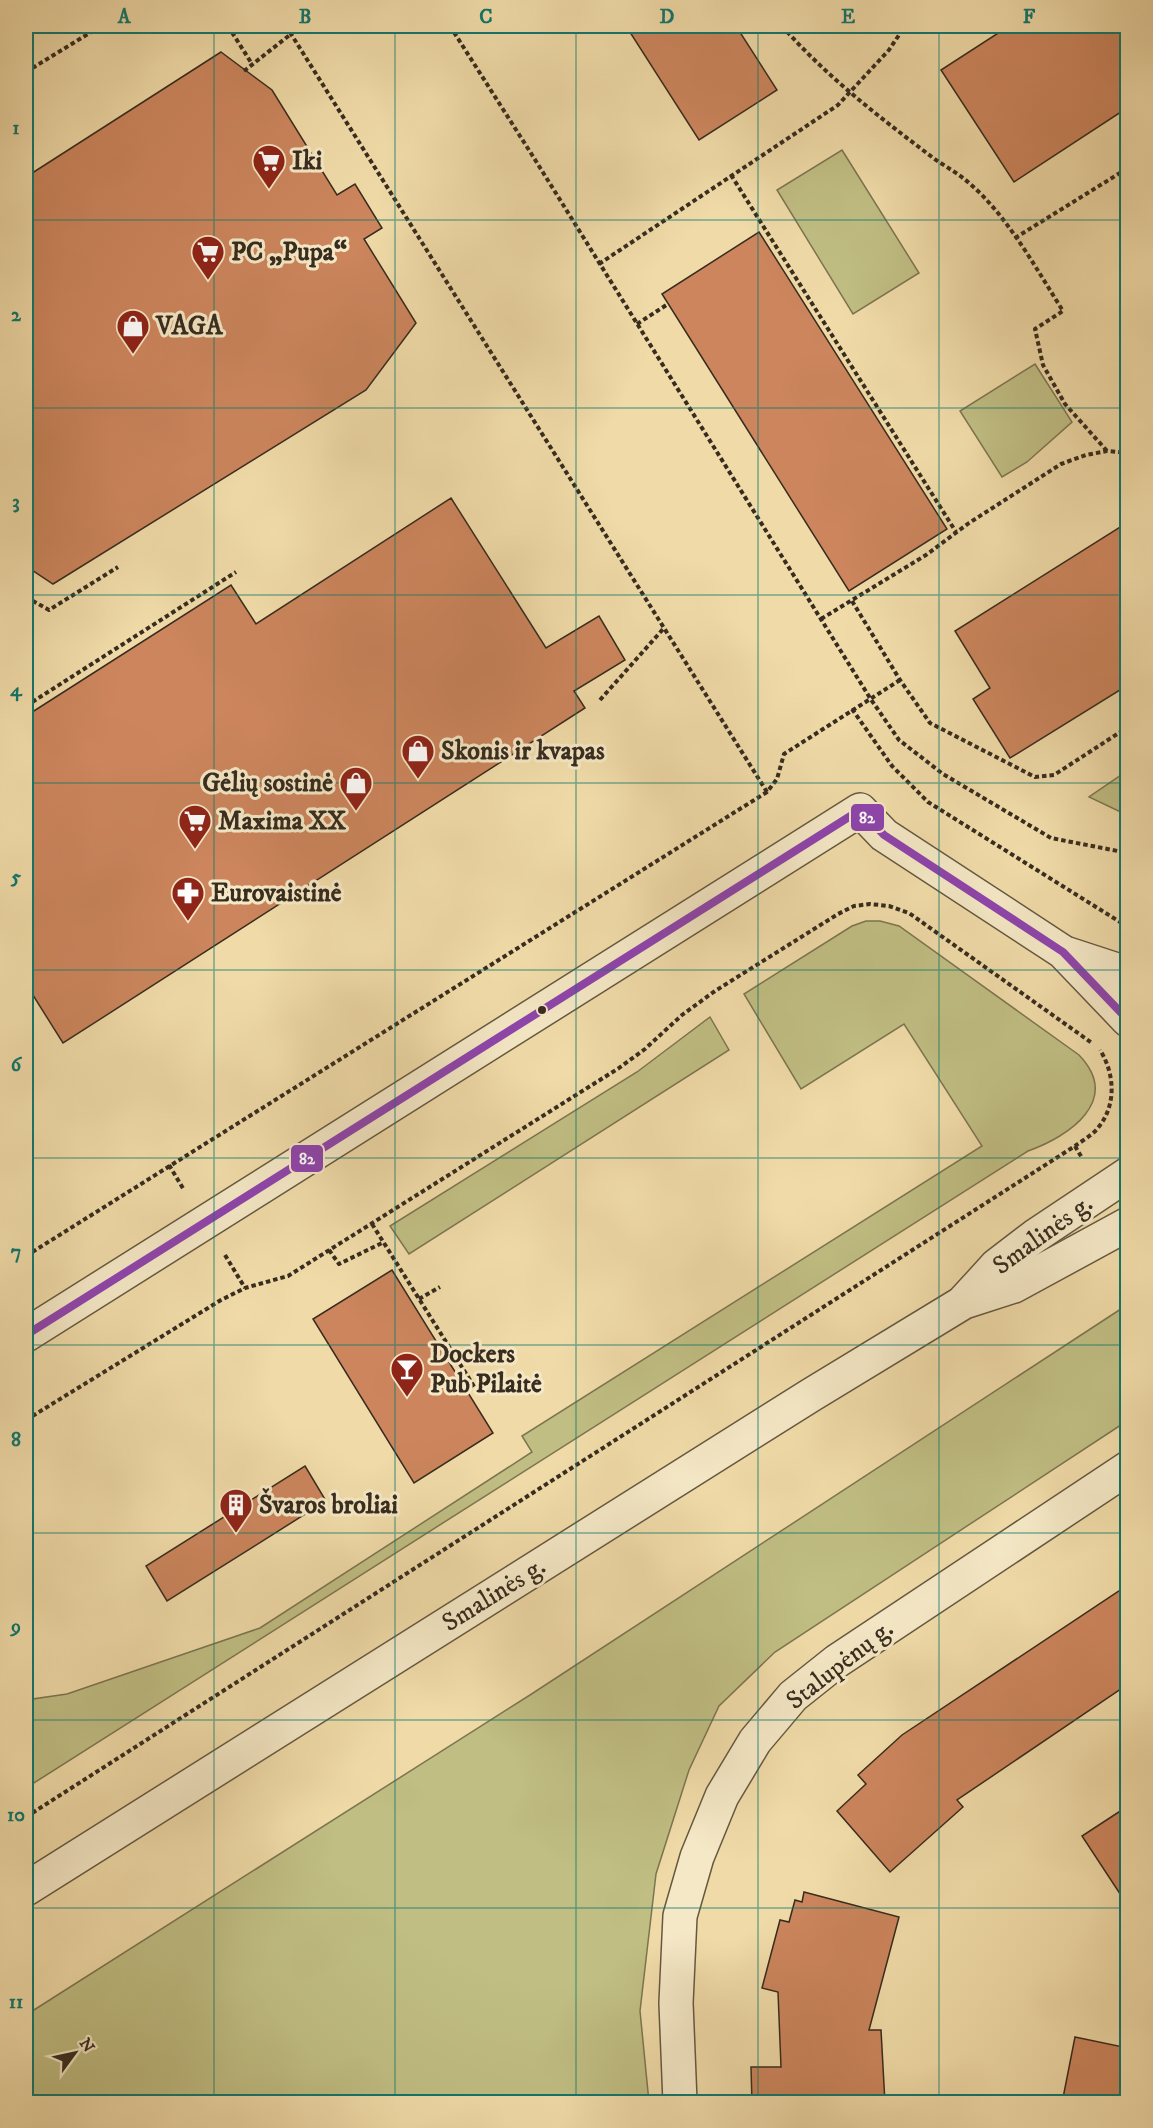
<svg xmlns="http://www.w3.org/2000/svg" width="1153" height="2128" font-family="'IM FELL DW Pica',serif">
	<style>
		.green { fill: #c0be83; stroke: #7c7551; stroke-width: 1.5 }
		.building { fill: #cc855d; stroke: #372c1f; stroke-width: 1.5 }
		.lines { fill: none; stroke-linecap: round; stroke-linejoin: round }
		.street-casing { stroke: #655841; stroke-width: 36 }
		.path { stroke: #372c1f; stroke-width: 4; stroke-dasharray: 4.5 3; stroke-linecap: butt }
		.street { stroke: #f5e8c6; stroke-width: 33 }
		.bus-1-casing { stroke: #f5e8c6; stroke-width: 12 }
		.bus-1 { stroke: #8e44ad; stroke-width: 8 }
		.grid { fill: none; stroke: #0f766e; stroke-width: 1.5; stroke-opacity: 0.55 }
		.bus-dot { fill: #372c1f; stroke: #f5e8c6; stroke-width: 2 }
		.labels { text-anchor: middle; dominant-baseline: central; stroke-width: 6; stroke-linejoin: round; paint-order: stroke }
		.poi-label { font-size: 26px; font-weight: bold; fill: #372c1f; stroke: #f5e8c6; text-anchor: start }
		.street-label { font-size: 26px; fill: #372c1f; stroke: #f5e8c6 }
		.line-badge { stroke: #f5e8c6; stroke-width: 2 }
		.badge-label { font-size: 16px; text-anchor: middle; font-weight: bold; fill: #fff }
		.neatline { fill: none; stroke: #0f766e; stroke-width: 2 }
		.grid-label { font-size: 20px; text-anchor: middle; font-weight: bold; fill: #0f766e }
	</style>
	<rect width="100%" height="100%" fill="#f0dba8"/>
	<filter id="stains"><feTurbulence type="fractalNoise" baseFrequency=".00333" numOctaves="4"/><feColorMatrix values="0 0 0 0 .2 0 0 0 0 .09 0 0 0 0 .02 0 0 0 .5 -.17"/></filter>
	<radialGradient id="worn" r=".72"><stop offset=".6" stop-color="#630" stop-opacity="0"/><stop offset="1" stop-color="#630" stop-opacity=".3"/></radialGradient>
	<g class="green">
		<path d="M 842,150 L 919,273 L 853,314 L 777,190 Z"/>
		<path d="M 1035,364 L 1072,422 L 1027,462 L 1002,477 L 960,411 Z"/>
		<path d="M 1127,771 L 1127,815 L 1089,797 Z"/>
		<path d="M 866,921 L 880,921 L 899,926 L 1079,1055 C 1122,1100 1070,1136 1028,1151 L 26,1788 L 26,1700 L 67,1694 L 260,1628 L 532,1452 L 522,1436 L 982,1146 L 904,1024 L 801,1089 L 744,994 L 852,926 Z"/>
		<path d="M 710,1017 L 729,1050 L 409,1254 L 390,1226 L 637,1072 Z"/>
		<path d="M 1127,1305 L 1127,1421 L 775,1652 L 719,1706 L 689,1770 L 656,1874 L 640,2011 L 649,2102 L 26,2102 L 26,2015 L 530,1695 Z"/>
	</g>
	<g class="building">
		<path d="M 626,26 L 736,26 L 777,90 L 699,140 Z"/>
		<path d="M 1009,26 L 1127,26 L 1127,108 L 1014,182 L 941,70 Z"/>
		<path d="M 221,52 L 272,90 L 337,195 L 355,184 L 382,228 L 364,239 L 416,323 L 366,390 L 53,584 L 26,566 L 26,177 Z"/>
		<path d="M 759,232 L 947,529 L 849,591 L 662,294 Z"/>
		<path d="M 451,498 L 546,648 L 599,616 L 625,660 L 574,691 L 585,708 L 63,1043 L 26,984 L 26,716 L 231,585 L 256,624 Z"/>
		<path d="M 1128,522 L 1128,685 L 1010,758 L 973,699 L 990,688 L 955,631 Z"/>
		<path d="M 392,1270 L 493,1433 L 414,1483 L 313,1319 Z"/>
		<path d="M 305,1466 L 326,1501 L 167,1601 L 146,1566 Z"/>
		<path d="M 1128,1585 L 1128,1684 L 957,1800 L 963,1807 L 890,1872 L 837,1811 L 866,1784 L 858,1775 L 902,1735 Z"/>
		<path d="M 1128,1806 L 1128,1906 L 1082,1836 Z"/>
		<path d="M 804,1892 L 899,1917 L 869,2030 L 881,2030 L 885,2103 L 752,2103 L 751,2067 L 781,2067 L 778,1992 L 762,1988 L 780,1920 L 789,1922 L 795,1900 L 802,1902 Z"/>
		<path d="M 1075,2037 L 1128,2048 L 1128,2103 L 1062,2103 Z"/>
	</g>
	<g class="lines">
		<g class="street-casing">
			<g id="street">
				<path d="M 1068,954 L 1120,971 L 1128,975"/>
				<path d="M 965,1300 L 997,1265 L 1035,1236 L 1128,1174"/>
				<path d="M 26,1335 L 860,810 L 884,835 L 1063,952 L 1128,1020"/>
				<path d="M 26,1889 L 811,1395 L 964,1302 L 1014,1286 L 1128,1224"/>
				<path d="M 680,2102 L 676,2003 L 680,1916 L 697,1857 L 722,1796 L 755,1741 L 793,1696 L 837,1661 L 1128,1468"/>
			</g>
		</g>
		<g class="path">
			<path d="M 228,26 L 252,64"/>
			<path d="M 286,26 L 767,792"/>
			<path d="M 450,26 L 534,158 L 870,698 L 899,740 L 943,774 L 1051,838 L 1128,853"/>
			<path d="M 782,26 C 826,76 879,117 932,157 C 944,166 958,173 969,183 C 1007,215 1037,270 1063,311 L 1035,329 L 1043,365 L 1065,404 L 1107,451"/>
			<path d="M 244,71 L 291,34"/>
			<path d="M 26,72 L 101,26"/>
			<path d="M 731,175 L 956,532"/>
			<path d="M 1015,238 L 1128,168"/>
			<path d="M 599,264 L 838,105 L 889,50 L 905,26"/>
			<path d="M 637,324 L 668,304"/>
			<path d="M 26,597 L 49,610 L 118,567"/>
			<path d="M 852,601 L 900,680 L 930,723 L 1035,777 L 1054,775 L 1128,727"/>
			<path d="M 821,619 L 926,555 L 969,523 L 1061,464 L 1086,455 L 1107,451 L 1119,452 L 1128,456"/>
			<path d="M 600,700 L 664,628"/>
			<path d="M 26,706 L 236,572"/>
			<path d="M 852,709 L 892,766 L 928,802 L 1128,927"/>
			<path d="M 1075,1146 L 1082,1158"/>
			<path d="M 169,1165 L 184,1190"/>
			<path d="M 372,1224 L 475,1388"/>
			<path d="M 329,1250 L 339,1264 L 384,1242"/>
			<path d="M 225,1255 L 245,1288"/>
			<path d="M 26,1256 L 767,792 L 777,779 L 784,754 L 900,680"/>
			<path d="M 419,1299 L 440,1287"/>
			<path d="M 26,1420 L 221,1300 L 245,1288 L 288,1276 L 619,1068 L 645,1049 L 682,1015 L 715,991 L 838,914 L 854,906 L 870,904 L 889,906 L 909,913 L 1092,1043"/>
			<path d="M 26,1817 L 1075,1146 C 1082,1141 1092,1135 1097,1129 C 1117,1106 1115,1074 1100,1050"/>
		</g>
		<use href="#street" class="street"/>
		<g class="bus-1-casing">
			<path id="bus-1" d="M 26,1335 L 860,810 L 884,835 L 1063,952 L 1128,1020"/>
		</g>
		<use href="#bus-1" class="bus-1"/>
	</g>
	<path class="grid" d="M 214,26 L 214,2102M 395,26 L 395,2102M 576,26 L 576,2102M 758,26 L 758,2102M 939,26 L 939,2102M 26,220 L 1128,220M 26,408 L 1128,408M 26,595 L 1128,595M 26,783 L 1128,783M 26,970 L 1128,970M 26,1158 L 1128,1158M 26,1345 L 1128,1345M 26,1533 L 1128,1533M 26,1720 L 1128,1720M 26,1908 L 1128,1908"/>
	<defs>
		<g id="supermarket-pin" transform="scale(1.725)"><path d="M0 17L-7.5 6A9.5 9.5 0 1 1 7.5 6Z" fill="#8f2418" stroke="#f5e8c6"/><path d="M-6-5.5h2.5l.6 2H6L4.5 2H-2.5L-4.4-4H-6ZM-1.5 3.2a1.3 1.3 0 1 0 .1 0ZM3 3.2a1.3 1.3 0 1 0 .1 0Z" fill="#fff"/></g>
		<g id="shop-pin" transform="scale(1.725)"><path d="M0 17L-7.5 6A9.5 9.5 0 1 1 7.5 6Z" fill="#8f2418" stroke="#f5e8c6"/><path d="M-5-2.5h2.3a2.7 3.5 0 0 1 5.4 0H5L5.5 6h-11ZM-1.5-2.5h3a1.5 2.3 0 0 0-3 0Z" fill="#fff"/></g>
		<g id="pharmacy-pin" transform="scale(1.725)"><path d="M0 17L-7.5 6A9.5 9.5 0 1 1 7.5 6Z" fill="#8f2418" stroke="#f5e8c6"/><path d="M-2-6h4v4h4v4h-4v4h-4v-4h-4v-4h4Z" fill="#fff"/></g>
		<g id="bar-pin" transform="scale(1.725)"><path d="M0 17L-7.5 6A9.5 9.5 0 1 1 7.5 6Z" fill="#8f2418" stroke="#f5e8c6"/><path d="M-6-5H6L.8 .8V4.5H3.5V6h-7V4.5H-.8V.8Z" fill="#fff"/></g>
		<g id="building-pin" transform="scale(1.725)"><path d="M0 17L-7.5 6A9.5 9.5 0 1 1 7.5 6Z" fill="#8f2418" stroke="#f5e8c6"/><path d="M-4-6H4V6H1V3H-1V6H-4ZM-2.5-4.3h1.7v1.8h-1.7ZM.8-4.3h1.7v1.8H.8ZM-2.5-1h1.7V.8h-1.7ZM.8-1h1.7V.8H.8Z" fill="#fff"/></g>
	</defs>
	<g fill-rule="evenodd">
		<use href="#supermarket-pin" x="269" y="161"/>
		<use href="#supermarket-pin" x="208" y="252"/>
		<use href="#shop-pin" x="133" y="326"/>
		<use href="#shop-pin" x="418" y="751"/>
		<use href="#shop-pin" x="356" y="783"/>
		<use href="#supermarket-pin" x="195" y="821"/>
		<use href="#pharmacy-pin" x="188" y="893"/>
		<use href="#bar-pin" x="407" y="1369"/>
		<use href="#building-pin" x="236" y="1505"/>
	</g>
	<circle class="bus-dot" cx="542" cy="1010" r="5"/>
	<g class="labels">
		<g class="poi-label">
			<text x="292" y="161">Iki</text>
			<text x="231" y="252">PC „Pupa“</text>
			<text x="156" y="326">VAGA</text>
			<text x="441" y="751">Skonis ir kvapas</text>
			<text x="333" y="783" text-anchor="end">Gėlių sostinė</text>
			<text x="218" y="821">Maxima XX</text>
			<text x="211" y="893">Eurovaistinė</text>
			<text x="430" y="1354">Dockers<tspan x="430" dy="30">Pub Pilaitė</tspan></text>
			<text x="259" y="1505">Švaros broliai</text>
		</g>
		<g class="street-label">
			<text transform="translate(1043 1235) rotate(-36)">Smalinės g.</text>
			<text transform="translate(494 1595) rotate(-32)">Smalinės g.</text>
			<text transform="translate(840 1665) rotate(-38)">Stalupėnų g.</text>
		</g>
	</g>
	<g class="line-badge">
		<rect x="850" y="803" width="35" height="29" rx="6" fill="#8e44ad"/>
		<rect x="290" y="1144" width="34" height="29" rx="6" fill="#8e44ad"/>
	</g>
	<g class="badge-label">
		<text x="867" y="823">82</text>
		<text x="307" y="1164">82</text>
	</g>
	<rect width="1153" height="2128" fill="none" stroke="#f0dba8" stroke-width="66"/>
	<g transform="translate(75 2053) rotate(57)" stroke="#f5e8c6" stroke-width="4.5" paint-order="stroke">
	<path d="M0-4.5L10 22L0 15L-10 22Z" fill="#372c1f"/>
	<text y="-9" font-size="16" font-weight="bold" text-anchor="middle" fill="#372c1f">N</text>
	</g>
	<rect x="33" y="33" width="1087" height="2062" class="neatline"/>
	<g class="grid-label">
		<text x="124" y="23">A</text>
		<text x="305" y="23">B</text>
		<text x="486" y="23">C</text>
		<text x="667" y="23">D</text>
		<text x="848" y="23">E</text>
		<text x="1029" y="23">F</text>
		<text x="16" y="134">1</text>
		<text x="16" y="321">2</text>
		<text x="16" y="508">3</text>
		<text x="16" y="696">4</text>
		<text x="16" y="883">5</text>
		<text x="16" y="1071">6</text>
		<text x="16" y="1258">7</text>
		<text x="16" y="1446">8</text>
		<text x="16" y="1633">9</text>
		<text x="16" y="1821">10</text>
		<text x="16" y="2008">11</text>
	</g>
	<rect width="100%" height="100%" filter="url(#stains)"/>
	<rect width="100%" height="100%" fill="url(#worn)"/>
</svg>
